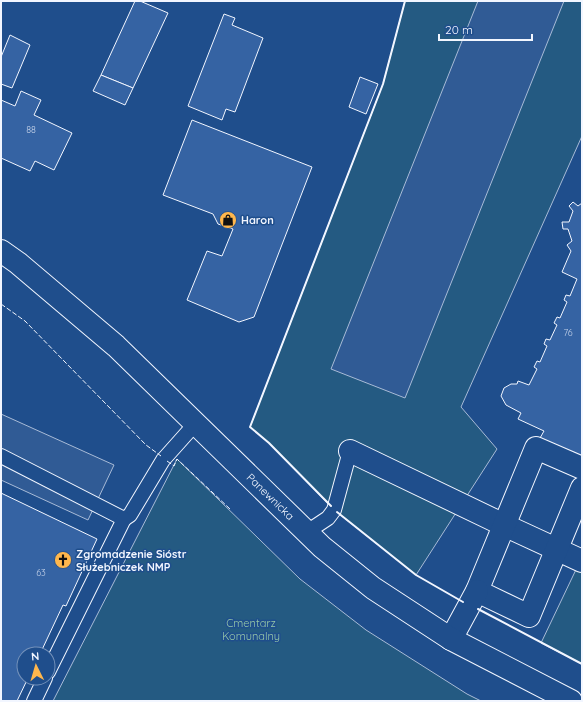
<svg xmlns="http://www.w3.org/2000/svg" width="583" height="702" font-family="Quicksand,sans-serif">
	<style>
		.green { fill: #245a82; stroke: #a8bbd7 }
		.parking { fill: #305b95; stroke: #a8bbd7 }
		.building { fill: #3563a3; stroke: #f2f6ff }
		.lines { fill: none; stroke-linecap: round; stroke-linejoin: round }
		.lane-casing { stroke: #f2f6ff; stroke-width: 16 }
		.street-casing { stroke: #f2f6ff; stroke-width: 24 }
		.secondary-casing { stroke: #f2f6ff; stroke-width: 24 }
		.lane { stroke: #1f4e8c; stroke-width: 14 }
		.street { stroke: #1f4e8c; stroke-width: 22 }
		.secondary { stroke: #1f4e8c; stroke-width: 22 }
		.fence { stroke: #f2f6ff; stroke-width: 1; stroke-dasharray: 5 2; stroke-linecap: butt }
		.wall { stroke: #f2f6ff; stroke-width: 2 }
		.labels { text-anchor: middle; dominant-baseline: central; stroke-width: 3; stroke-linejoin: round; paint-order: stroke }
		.number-label { font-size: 9px; fill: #c3d1e8 }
		.poi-label { font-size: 11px; font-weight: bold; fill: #f2f6ff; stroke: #1f4e8c; text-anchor: start }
		.street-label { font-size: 11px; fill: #f2f6ff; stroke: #1f4e8c }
		.park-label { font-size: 11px; fill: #97c8a6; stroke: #1f4e8c }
	</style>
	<rect width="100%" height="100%" fill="#1f4e8c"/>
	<g class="green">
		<path d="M 405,1 L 582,1 L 582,136 L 461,407 L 497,449 L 416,575 L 334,510 L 269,443 L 250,427 L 383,84 Z"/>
		<path d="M 177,459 L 300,579 L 366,630 L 467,694 L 481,701 L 53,701 Z"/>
		<path d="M 582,557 L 582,664 L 541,643 Z"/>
	</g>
	<g class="parking">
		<path d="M 478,1 L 564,1 L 405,398 L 331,369 Z"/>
		<path d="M 1,414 L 114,465 L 88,520 L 1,480 Z"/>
	</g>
	<g class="building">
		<path d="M 135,1 L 140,1 L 168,13 L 133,88 L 101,75 Z"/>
		<path d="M 224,14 L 235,18 L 232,25 L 263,38 L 235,112 L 226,109 L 222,120 L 188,106 Z"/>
		<path d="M 10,35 L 30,45 L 12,88 L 1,84 L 1,57 Z"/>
		<path d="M 101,75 L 133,88 L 125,105 L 93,91 Z"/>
		<path d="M 360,77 L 378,84 L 366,114 L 349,107 Z"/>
		<path d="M 21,91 L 41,100 L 34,115 L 72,133 L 54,170 L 35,161 L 30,171 L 1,158 L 1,100 L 15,106 Z"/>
		<path d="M 192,120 L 312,167 L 254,317 L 239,322 L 187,300 L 207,251 L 222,256 L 233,229 L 218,224 L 213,214 L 163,195 Z"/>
		<path d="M 573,202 L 578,206 L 582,203 L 582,457 L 540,438 L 544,431 L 518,419 L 521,413 L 506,405 L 501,396 L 504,388 L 511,384 L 517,384 L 518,381 L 529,385 L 537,369 L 534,367 L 537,361 L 540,362 L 547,346 L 544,344 L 546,339 L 550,340 L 557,325 L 554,323 L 557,317 L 560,318 L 567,302 L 564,300 L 566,295 L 570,296 L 577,279 L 562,272 L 571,251 L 567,245 L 572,241 L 568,229 L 563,229 L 562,222 L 569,222 L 573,211 L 569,206 Z"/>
		<path d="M 1,493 L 97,539 L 66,606 L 63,605 L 40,654 L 24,654 L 24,678 L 28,678 L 17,701 L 1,701 Z"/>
	</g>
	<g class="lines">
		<g class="lane-casing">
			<g id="lane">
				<path d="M 1,456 L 124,519 L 130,515 L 163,460 L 196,423"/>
				<path d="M 307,532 L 328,518 L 334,510 L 350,451"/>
				<path d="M 48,672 L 124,519"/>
				<path d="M 34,701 L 45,678"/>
			</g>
		</g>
		<g class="street-casing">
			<g id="street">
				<path d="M 350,451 L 504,525 L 582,561"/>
				<path d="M 582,468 L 536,448 L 477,591 L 529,616 L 582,488"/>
				<path d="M 451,639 L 477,591"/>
			</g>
		</g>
		<g class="secondary-casing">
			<g id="secondary">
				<path id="s1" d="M 1,251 L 18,263 L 116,346 L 322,547 L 373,588 L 451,639 L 571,701"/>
			</g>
		</g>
		<use href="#lane" class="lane"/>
		<use href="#street" class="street"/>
		<use href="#secondary" class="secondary"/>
		<g class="fence">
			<path d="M 1,304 L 25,321 L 146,445 L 161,456"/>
			<path d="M 167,461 L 174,466 L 177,459 L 230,509"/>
		</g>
		<g class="wall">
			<path d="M 331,506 L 269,443 L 250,427 L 383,84 L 405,1"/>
			<path d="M 337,512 L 416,575 L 463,602"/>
			<path d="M 478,609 L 582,664"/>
		</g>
	</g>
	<defs>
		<g id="shop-disc" transform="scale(0.9)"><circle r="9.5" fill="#ffb74d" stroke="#1f4e8c"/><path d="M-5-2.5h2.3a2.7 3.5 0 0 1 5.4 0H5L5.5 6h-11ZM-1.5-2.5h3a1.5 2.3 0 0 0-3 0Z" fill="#111"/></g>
		<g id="church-disc" transform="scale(0.9)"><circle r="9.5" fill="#ffb74d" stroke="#1f4e8c"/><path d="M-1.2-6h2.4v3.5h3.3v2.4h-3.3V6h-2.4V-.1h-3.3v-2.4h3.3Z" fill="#111"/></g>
	</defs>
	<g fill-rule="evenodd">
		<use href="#shop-disc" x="228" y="220"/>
		<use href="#church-disc" x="63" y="560"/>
	</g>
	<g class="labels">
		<g class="number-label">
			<text x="31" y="129">88</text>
			<text x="568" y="332">76</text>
			<text x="41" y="572">63</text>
		</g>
		<g class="poi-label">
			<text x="241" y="220">Haron</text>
			<text x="76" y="554">Zgromadzenie Sióstr<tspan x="76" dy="13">Służebniczek NMP</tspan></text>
		</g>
		<g class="street-label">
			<text stroke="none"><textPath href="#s1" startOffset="365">Panewnicka</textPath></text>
		</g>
		<g class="park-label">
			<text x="251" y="623">Cmentarz<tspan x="251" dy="13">Komunalny</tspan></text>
		</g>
	</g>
	<rect width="583" height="702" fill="none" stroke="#f2f6ff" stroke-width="4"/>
	<g transform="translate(36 666) rotate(355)"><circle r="19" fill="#1f4e8c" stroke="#7391ba"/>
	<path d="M0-3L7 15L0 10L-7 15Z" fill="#ffb74d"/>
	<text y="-6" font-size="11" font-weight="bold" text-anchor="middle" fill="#f2f6ff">N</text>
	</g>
	<path d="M439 34v6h93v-6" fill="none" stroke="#f2f6ff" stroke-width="2"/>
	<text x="445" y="34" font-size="12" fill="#f2f6ff" stroke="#1f4e8c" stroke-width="3" paint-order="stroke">20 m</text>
</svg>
